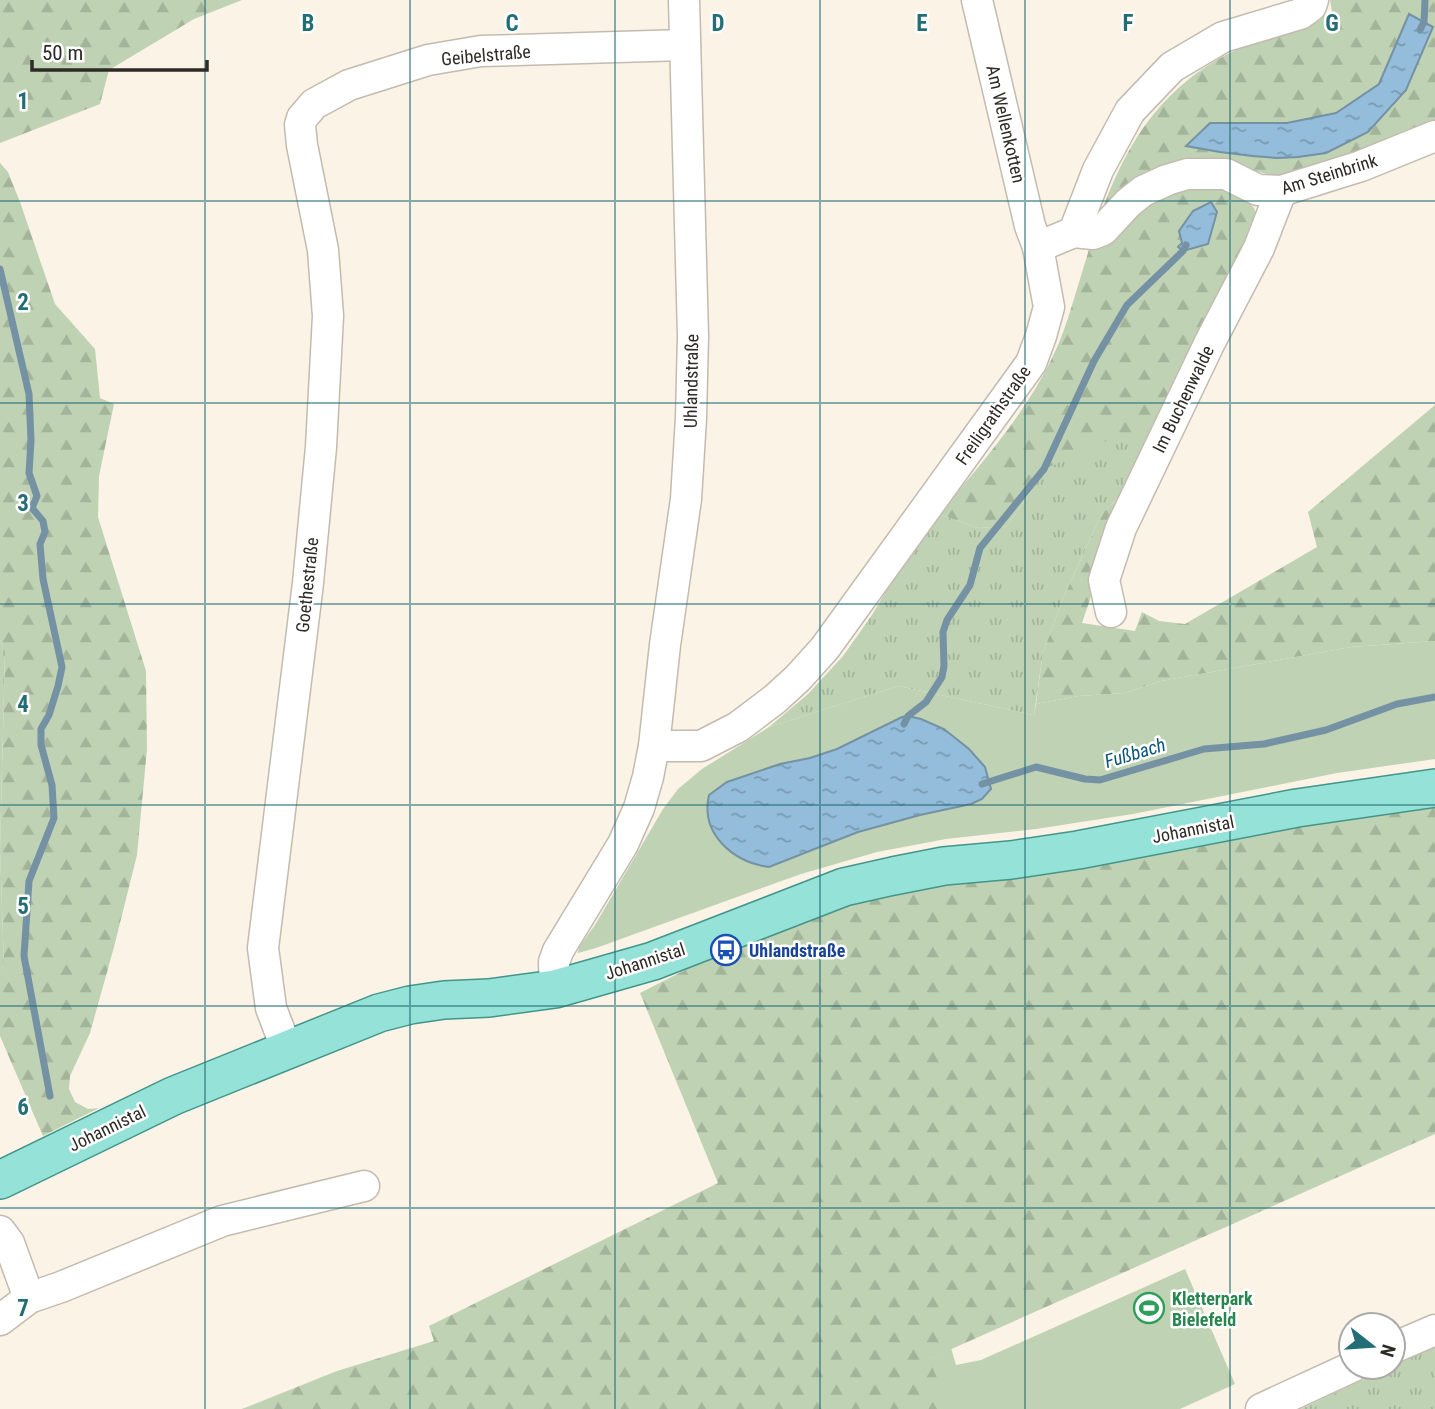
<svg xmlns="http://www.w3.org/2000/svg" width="1435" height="1409" font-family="'Roboto Condensed',sans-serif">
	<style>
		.grass { fill: #bfd2b3 }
		.forest { fill: url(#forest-firs) }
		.cemetery { fill: url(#cemetery-stones) }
		.park { fill: url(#park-tufts) }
		.water { fill: url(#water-ripples); stroke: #7591a4; stroke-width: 2 }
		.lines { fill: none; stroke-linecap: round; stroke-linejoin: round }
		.stream { stroke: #7591a4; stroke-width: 7 }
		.minor-casing { stroke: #c3bbaf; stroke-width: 33 }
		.major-casing { stroke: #439589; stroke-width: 40 }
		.minor { stroke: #fff; stroke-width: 30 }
		.major { stroke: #95e2d8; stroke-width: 37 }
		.grid { fill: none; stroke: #236d76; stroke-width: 2; stroke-opacity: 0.55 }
		.labels { text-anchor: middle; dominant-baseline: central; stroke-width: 5; stroke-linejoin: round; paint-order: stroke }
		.street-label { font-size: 18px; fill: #2e2b26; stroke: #fff }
		.transit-label { font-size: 18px; font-weight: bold; fill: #164399; stroke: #fff; text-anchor: start }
		.leisure-label { font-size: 18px; font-weight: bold; fill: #27864d; stroke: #fff; text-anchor: start }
		.water-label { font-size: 19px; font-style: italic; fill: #0a557b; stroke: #fff }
		.grid-label { font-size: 23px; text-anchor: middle; font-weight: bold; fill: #236d76; stroke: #fff; stroke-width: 5; stroke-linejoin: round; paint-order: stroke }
	</style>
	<defs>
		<pattern id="forest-firs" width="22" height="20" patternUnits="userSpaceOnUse" patternTransform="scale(1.75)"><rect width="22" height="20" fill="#bfd2b3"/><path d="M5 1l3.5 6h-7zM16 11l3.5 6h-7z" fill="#a4b49a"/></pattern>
		<pattern id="cemetery-stones" width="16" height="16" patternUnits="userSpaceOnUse" patternTransform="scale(1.75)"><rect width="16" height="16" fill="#bfd2b3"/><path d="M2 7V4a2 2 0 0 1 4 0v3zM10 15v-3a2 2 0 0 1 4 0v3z" fill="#a4b49a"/></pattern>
		<pattern id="park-tufts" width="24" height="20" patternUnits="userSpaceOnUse" patternTransform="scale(1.75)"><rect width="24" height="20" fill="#bfd2b3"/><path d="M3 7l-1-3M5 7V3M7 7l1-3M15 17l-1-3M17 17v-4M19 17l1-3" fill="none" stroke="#a4b49a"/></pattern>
		<pattern id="water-ripples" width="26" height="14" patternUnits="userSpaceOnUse" patternTransform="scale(1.75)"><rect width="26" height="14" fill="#93bdda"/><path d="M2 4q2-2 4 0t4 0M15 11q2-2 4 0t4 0" fill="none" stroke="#789ab1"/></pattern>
	</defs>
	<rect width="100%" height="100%" fill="#fbf3e6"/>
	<g class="grass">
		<path d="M 1435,641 L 1435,759 L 1337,773 L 1133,814 L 1036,829 L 946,839 L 877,852 L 801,874 L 596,948 L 578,953 L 579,947 L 595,925 L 663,809 L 678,789 L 702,769 L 769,727 L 898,686 L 1034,715 L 1036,704 L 1079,696 L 1125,693 L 1161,681 L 1351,647 Z"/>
		<path d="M 1185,1269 L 1235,1384 L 1180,1409 L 829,1409 L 951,1348 L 956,1365 L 981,1360 Z"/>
	</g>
	<g class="forest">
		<path d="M 0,0 L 242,0 L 194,19 L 109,70 L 100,104 L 0,143 Z"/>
		<path d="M 1330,0 L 1435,0 L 1435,125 L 1296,179 L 1274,176 L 1256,171 L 1244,198 L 1254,208 L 1258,219 L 1157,436 L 1047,468 L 1007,526 L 978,528 L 939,514 C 979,466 1023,417 1051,360 C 1065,333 1072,304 1081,276 C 1103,202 1126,129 1189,79 C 1207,65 1227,53 1248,45 C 1260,40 1272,38 1284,34 C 1300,28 1316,20 1332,12 Z"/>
		<path d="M 0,163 L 8,172 L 20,202 L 55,304 L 95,349 L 100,398 L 114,404 L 99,476 L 98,517 L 146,671 L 147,749 L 137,855 L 114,947 L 90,1033 L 70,1076 L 69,1089 L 75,1102 L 88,1109 L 99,1108 L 43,1136 L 0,1036 L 0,969 L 4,966 L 0,849 L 5,653 L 0,640 Z"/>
		<path d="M 1435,405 L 1435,641 L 1351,647 L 1161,681 L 1125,693 L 1079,696 L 1036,704 L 1043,652 L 1065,594 L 1102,513 L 1133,485 L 1115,525 L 1082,623 L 1135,631 L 1142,612 L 1159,621 L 1185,624 L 1317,547 L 1308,512 Z"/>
		<path d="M 1435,801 L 1435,1134 L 929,1359 L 950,1409 L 242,1409 L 337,1371 L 434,1341 L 429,1326 L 718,1183 L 640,993 L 742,941 L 848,898 Z"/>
	</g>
	<path class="cemetery" d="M 0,640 L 5,652 L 0,849 L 4,966 L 0,969 Z"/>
	<g class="park">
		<path d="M 1157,436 L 1133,485 L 1102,513 L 1065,594 L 1043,652 L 1034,715 L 898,686 L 769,727 L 808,694 L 843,656 L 872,615 L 897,572 L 939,514 L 978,528 L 1007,526 L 1047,468 L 1115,437 Z"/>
		<path d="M 1435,1347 L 1435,1409 L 1301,1409 L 1388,1368 L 1393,1367 L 1393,1366 Z"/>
	</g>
	<g class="water">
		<path d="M 1409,14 L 1433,27 L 1406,90 L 1368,132 L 1326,153 L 1298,157 L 1277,158 L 1252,156 L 1220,152 L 1186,146 L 1210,123 L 1287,123 L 1336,113 L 1379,84 Z"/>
		<path d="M 1211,202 L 1217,212 L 1208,244 L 1183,251 L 1178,247 L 1182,243 L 1179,231 L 1193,211 Z"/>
		<path d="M 908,716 L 921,719 L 944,729 L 969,749 L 985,767 L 991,789 L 982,799 L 971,804 L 920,815 L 858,832 L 769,867 C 733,862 700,834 709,795 L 727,782 L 780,764 L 810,758 L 837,749 L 902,717 Z"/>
	</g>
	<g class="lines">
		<g class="stream">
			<path d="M 1420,30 L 1424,22 L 1425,0"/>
			<path d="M 0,269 L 29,394 L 31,440 L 29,473 L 37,496 L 32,508 L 43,521 L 45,532 L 40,544 L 43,579 L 62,667 L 58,686 L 49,715 L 41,729 L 41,745 L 52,785 L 54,818 L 29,881 L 24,956 L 50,1096"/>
			<path d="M 904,724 L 908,716 L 926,702 L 942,677 L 944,666 L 943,632 L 947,620 L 970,585 L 980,548 L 1044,469 L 1094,361 L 1127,305 L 1183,251 L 1186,245"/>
			<path d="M 982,784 L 1036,767 L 1085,779 L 1100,780 L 1204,749 L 1264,744 L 1326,730 L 1397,704 L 1435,697"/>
		</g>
		<g class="minor-casing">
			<g id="minor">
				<path d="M 977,0 L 1030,226 L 1038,247"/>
				<path d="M 1074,232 L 1093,234 L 1103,230 L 1128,203 L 1143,191 L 1167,180 L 1187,174 L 1226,174 L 1258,190 L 1281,191 L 1361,166 L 1435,136"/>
				<path d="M 1111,612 L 1104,580 L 1121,528 L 1210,342 L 1259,248 L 1281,191"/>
				<path d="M 654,746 L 701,746 L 738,727 L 775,699 L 798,678 L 825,648 L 1031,363 L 1041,336 L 1049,307 L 1038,247 L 1074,232 L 1098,170 L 1130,111 L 1172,67 L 1223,37 L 1300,14 L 1311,6 L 1313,0"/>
				<path d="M 555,989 L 554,962 L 558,951 L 623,844 L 639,808 L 648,777 L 654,746 L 665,645 L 686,499 L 691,418 L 693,336 L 684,0"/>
				<path d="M 287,1050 L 271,1008 L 263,948 L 308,583 L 321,447 L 328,316 L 323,250 L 302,145 L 300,125 L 302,118 L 314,104 L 349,85 L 428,60 L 481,51 L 685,45"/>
				<path d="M 0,1231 L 9,1243 L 29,1298"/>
				<path d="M 0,1320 L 29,1298 L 61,1287 L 222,1221 L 364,1186"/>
				<path d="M 1393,1348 L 1435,1330"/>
				<path d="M 1261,1409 L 1352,1367"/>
			</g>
		</g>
		<g class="major-casing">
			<path id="major" d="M 0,1180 L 173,1096 L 379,1013 L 410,1005 L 444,1000 L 489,998 L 555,989 L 653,961 L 844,887 L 893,876 L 944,866 L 1011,860 L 1078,850 L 1297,808 L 1435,788"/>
		</g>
		<use href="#minor" class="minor"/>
		<use href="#major" class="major"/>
	</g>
	<path class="grid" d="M 205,0 L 205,1409M 410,0 L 410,1409M 615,0 L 615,1409M 820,0 L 820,1409M 1025,0 L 1025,1409M 1230,0 L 1230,1409M 0,201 L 1435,201M 0,403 L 1435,403M 0,604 L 1435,604M 0,805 L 1435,805M 0,1006 L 1435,1006M 0,1208 L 1435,1208"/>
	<defs>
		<g id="bus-ring" transform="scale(1.575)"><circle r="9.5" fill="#fff" stroke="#1a4fb4" stroke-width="1.5"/><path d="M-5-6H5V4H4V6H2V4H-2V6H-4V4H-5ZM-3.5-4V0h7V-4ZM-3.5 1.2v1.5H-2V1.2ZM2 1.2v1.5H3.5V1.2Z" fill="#1a4fb4"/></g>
		<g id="stadium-ring" transform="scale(1.575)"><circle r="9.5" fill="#fff" stroke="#2e9e5b" stroke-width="1.5"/><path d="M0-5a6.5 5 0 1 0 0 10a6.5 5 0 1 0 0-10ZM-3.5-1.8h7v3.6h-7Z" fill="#2e9e5b"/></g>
	</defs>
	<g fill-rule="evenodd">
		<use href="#bus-ring" x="726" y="950"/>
		<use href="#stadium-ring" x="1149" y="1308"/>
	</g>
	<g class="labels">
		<g class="street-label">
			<text transform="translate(486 55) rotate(-5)">Geibelstraße</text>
			<text transform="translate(1006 124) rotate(77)">Am Wellenkotten</text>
			<text transform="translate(1329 174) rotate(-17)">Am Steinbrink</text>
			<text transform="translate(691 381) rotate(-89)">Uhlandstraße</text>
			<text transform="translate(1183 399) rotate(-64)">Im Buchenwalde</text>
			<text transform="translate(993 415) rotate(-55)">Freiligrathstraße</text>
			<text transform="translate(307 585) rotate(-84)">Goethestraße</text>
			<text transform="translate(1193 829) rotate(-11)">Johannistal</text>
			<text transform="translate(645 961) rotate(-18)">Johannistal</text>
			<text transform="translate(107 1128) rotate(-26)">Johannistal</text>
		</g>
		<g class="transit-label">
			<text x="749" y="950">Uhlandstraße</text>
		</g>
		<g class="leisure-label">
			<text x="1172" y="1298">Kletterpark<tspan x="1172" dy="21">Bielefeld</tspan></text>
		</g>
		<g class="water-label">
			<text transform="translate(1135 753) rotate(-17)">Fußbach</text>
		</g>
	</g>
	<g class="grid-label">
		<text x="308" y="31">B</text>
		<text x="512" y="31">C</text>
		<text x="718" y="31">D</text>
		<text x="922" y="31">E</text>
		<text x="1128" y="31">F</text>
		<text x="1332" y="31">G</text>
		<text x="23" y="109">1</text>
		<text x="23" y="310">2</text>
		<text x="23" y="511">3</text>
		<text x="23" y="712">4</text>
		<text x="23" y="914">5</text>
		<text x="23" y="1115">6</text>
		<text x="23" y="1316">7</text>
	</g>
	<g transform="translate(1372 1346) rotate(107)"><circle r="33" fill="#ffffff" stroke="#abaaa8" stroke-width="2"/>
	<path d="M0-5L12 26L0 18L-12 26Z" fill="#236d76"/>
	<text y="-10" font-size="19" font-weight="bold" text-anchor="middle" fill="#2e2b26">N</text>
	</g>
	<path d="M32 60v10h175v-10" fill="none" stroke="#2e2b26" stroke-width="3.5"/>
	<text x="42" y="60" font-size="21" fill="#2e2b26" stroke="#ffffff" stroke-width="5" paint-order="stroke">50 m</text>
</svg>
